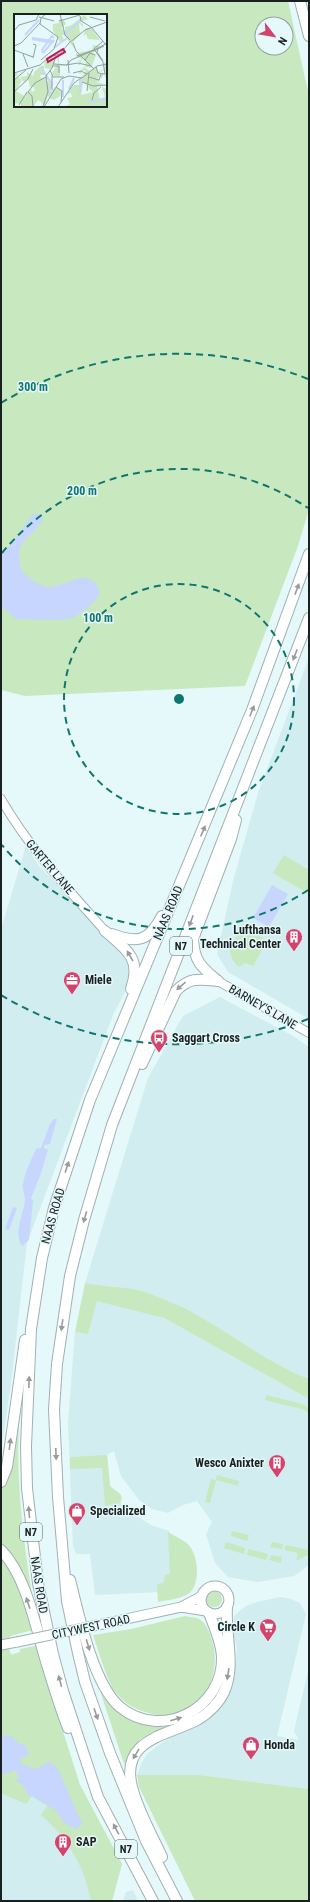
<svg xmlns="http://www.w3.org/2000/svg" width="310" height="1902" font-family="'Roboto Condensed',sans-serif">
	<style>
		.built { fill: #d1edf0 }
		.green { fill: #c8e8bf; fill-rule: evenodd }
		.water { fill: #c7d6fe }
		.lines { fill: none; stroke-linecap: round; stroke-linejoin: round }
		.tertiary-casing { stroke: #a0b1b3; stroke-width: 10 }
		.secondary-casing { stroke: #a0b1b3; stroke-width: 11 }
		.trunk-casing { stroke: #a0b1b3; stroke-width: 12 }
		.tertiary { stroke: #fff; stroke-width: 8 }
		.secondary { stroke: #fff; stroke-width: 9 }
		.trunk { stroke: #fff; stroke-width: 10 }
		.secondary-bridge-casing { stroke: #a0b1b3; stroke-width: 11; stroke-linecap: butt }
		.secondary-bridge { stroke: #fff; stroke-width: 9 }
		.oneway { fill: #989b9b }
		.ring { fill: none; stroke: #0f766e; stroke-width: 2; stroke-dasharray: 7 5 }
		.labels { text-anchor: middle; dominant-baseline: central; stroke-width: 3; stroke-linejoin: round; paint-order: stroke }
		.shield { fill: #e5f8fa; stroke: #566161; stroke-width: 1 }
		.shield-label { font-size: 11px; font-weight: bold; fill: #192020 }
		.street-label { font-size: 12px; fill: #192020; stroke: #e5f8fa }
		.poi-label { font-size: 12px; font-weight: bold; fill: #192020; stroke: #e5f8fa; text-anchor: start }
		.inset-river { fill: none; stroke: #c7d6fe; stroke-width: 2 }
		.inset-road { fill: none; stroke: #93a2a3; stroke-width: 1 }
		.view { fill: #c2185b; fill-opacity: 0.15; stroke: #c2185b; stroke-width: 2 }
		.inset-edge { fill: none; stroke: #192020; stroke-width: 2 }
		.centre { fill: #0f766e; stroke: #e5f8fa; stroke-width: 2 }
		.ring-label { font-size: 12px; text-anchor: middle; font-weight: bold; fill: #0f766e; stroke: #e5f8fa; stroke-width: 3; stroke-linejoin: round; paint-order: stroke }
	</style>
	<rect width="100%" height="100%" fill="#e5f8fa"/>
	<g class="built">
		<path d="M 309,658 L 309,1019 L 228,972 L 217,954 L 233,881 L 258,793 Z"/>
		<path d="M 26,846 L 38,865 L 134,963 L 125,992 L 113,1015 L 27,1243 L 11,1383 L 1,1450 L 1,929 Z"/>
		<path d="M 220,997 L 293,1036 L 309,1047 L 309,1379 L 288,1371 L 266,1359 L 200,1316 L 147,1293 L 138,1290 L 111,1286 L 98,1286 L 85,1283 L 148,1078 L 183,1016 Z"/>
		<path d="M 97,1300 L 164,1318 L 309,1399 L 309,1565 L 294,1576 L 258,1582 L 228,1577 L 215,1563 L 206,1534 L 212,1522 L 197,1501 L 183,1505 L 168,1513 L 152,1509 L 139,1500 L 121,1476 L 114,1451 L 107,1455 L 111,1493 L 130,1512 L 151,1525 L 169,1531 L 171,1574 L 160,1592 L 95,1595 L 90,1554 L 76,1554 L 73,1547 L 68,1423 L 75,1332 L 88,1334 Z"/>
		<path d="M 280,1597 L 291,1599 L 300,1603 L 306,1614 L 277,1736 L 299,1740 L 294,1731 L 309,1667 L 309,1789 L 200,1775 L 137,1775 L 142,1762 L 148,1753 L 170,1737 L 194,1727 L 214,1713 L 230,1691 L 234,1674 L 237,1649 L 233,1632 L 234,1617 L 237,1613 L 246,1606 L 257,1602 Z"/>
		<path d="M 36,1646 L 79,1783 L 122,1864 L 112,1901 L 1,1901 L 1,1650 L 9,1649 L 11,1655 L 20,1652 L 20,1649 Z"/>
		<path d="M 133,1890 L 138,1901 L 123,1901 L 126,1892 Z"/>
	</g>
	<g class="green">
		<path d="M 1,1 L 288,1 L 309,96 L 309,509 L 298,546 L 245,686 L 25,696 L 1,690 ZM 15,15 L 106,15 L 106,106 L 15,106 ZM 262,24 L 286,24 L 286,48 L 262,48 Z"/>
		<path d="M 284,855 L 309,870 L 309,894 L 273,873 Z"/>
		<path d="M 244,927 L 266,940 L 266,943 L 253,966 L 245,963 L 239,967 C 223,952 232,944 242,928 Z"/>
		<path d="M 85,1283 C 106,1288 127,1285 148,1293 C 165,1300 184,1307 201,1317 C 237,1338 269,1364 309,1379 L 309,1399 L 164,1318 L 97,1301 L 88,1334 L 75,1332 Z"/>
		<path d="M 266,1395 L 302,1404 L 309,1408 L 309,1413 L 302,1409 L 265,1400 Z"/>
		<path d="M 17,1421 L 19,1422 C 16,1481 23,1541 33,1600 L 5,1548 L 1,1544 L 1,1489 Z"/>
		<path d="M 107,1455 L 110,1486 C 116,1492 126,1494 120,1503 L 105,1506 L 102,1468 L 70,1469 L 70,1457 Z"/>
		<path d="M 217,1475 L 239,1481 L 238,1486 L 216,1480 L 210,1503 L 205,1502 L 211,1479 L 216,1480 Z"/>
		<path d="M 232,1531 L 249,1535 L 247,1541 L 231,1536 Z"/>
		<path d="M 168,1532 C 174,1536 187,1541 191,1548 C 198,1559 201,1585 188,1594 C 180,1599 167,1600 158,1602 L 157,1585 L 164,1582 L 165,1575 L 170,1574 Z"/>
		<path d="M 226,1542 L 245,1548 L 244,1554 L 224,1548 Z"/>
		<path d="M 272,1542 L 283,1544 L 282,1549 L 270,1547 Z"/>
		<path d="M 286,1545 L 309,1550 L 309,1554 L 296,1561 L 298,1553 L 284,1550 Z"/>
		<path d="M 248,1549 L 268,1554 L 266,1560 L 247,1555 Z"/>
		<path d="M 1,1555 L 19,1586 L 33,1630 L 10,1636 L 10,1640 L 1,1641 Z"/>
		<path d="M 271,1555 L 282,1557 L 281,1563 L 269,1560 Z"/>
		<circle cx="214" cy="1599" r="8"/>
		<path d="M 185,1616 C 188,1617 193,1617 197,1618 C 206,1622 209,1631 212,1640 C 225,1684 192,1728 145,1712 C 131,1708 120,1700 112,1687 C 104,1671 99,1652 93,1635 L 131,1629 Z"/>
		<path d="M 36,1646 L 80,1785 L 122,1864 L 112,1901 L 91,1901 C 84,1865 68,1839 41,1815 L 47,1806 L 32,1796 L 26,1804 L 1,1793 L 1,1650 L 9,1649 L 11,1655 L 20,1652 L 20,1649 Z"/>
		<path d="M 92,1666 L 111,1701 L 151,1725 L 162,1726 L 164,1729 L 154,1732 L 140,1739 L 124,1764 Z"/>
		<path d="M 137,1775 L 200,1775 L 309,1789 L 309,1901 L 195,1901 L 139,1787 Z"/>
	</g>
	<g class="water">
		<path d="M 33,514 L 40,514 L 43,519 C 29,543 12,538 22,572 C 29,577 39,586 47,587 C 67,588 90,562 100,593 L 95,601 L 86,609 L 73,618 L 58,620 L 16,619 L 1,606 L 1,550 L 10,546 Z"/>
		<path d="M 272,885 L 288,894 L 269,927 L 253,918 Z"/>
		<path d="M 54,1119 L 57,1119 L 50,1144 L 44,1145 L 44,1148 L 48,1150 L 40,1176 L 31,1198 L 33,1201 L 29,1240 L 22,1246 C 13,1232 24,1214 25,1200 C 25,1195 22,1189 23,1184 C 25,1172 31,1160 36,1149 L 41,1148 L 50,1124 Z"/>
		<path d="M 13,1207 L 17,1208 L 9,1230 L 5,1229 Z"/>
		<path d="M 1,1733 L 4,1737 L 10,1735 L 19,1744 L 24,1744 L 29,1754 L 19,1760 L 23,1765 L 37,1769 L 49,1761 L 58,1769 L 82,1824 L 76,1829 L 63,1822 L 57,1811 L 32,1796 L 29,1796 L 22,1784 L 16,1781 L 19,1778 L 15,1770 L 5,1774 L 1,1773 Z"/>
	</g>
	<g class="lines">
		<g class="tertiary-casing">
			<g id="tertiary">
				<path d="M 1,799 C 29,848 68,889 105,931"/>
				<path d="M 218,981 L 309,1033"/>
			</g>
		</g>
		<g class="secondary-casing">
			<g id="secondary">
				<circle cx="215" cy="1600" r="14"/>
				<path d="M 181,1607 L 206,1611"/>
				<path d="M 98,1625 L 181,1607 L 202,1596"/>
				<path d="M 1,1645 L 17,1642"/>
			</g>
		</g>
		<g class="trunk-casing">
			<g id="trunk">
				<path d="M 300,1 L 309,36"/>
				<path d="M 105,931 C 126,949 142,958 131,989"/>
				<path d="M 112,934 C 138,944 149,941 162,916"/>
				<path d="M 218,981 C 201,967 194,961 193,939 L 231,839 L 236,820"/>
				<path d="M 142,1064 L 176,991 C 190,977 199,979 218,981"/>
				<path d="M 1,1482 L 7,1467 L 25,1340"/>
				<path d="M 1,1550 C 26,1576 35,1624 45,1658 C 52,1681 59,1705 68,1728"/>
				<path d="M 70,1580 C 79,1615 93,1684 120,1707 C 161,1741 224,1709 222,1656 C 221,1641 214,1626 209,1613"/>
				<path d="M 162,1857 C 152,1835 138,1811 132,1787 C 120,1739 166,1736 197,1720 C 208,1714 219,1703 224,1692 C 236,1666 225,1635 227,1607"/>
				<path d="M 153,1901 L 98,1797 L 63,1691 L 53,1654 L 38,1583 L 27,1488 L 26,1446 L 31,1329 L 42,1258 L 54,1208 L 90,1100 L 252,710 L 309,554"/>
				<path d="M 177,1901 L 146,1841 L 110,1753 L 85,1682 L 78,1653 L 67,1601 L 58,1497 L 54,1410 L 57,1364 L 70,1276 L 84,1220 L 112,1125 L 309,618"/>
			</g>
		</g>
		<use href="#tertiary" class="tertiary"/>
		<use href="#secondary" class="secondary"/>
		<use href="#trunk" class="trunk"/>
		<g class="secondary-bridge-casing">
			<path id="secondary-bridge" d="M 17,1642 L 98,1625"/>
		</g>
		<use href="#secondary-bridge" class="secondary-bridge"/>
	</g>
	<defs><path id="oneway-solid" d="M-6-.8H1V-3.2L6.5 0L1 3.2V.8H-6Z"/></defs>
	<g class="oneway">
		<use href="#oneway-solid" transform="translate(297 589) rotate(-70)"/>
		<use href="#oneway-solid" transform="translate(295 655) rotate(111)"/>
		<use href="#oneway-solid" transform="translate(252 711) rotate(-68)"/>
		<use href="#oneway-solid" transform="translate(203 831) rotate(-67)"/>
		<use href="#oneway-solid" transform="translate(191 921) rotate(111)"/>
		<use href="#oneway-solid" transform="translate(130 956) rotate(-120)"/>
		<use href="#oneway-solid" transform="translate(181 986) rotate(140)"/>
		<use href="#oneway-solid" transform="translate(67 1167) rotate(-72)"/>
		<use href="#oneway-solid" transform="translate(85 1217) rotate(106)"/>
		<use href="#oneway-solid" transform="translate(62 1325) rotate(98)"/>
		<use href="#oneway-solid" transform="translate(29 1382) rotate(-88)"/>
		<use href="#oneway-solid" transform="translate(10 1444) rotate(-82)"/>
		<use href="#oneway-solid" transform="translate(56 1454) rotate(88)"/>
		<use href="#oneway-solid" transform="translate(29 1512) rotate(-95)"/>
		<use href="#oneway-solid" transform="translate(28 1603) rotate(-109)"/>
		<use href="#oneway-solid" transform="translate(88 1645) rotate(73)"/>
		<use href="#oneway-solid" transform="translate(228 1674) rotate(99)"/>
		<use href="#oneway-solid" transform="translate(60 1681) rotate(-105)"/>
		<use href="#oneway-solid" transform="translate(96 1714) rotate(71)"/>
		<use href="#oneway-solid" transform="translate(176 1719) rotate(-16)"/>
		<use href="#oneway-solid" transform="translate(136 1754) rotate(121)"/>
		<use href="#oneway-solid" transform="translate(116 1829) rotate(-118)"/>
	</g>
	<g class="ring">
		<circle cx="179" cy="699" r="115"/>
		<path d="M308 890A230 230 0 0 1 2 845M2 553A230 230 0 0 1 308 508"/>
		<path d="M308 1019A345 345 0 0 1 1 995M1 403A345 345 0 0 1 308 379"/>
	</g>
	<defs>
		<g id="building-pin" transform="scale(0.9)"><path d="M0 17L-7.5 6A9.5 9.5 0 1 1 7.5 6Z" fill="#d3446c" stroke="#e5f8fa"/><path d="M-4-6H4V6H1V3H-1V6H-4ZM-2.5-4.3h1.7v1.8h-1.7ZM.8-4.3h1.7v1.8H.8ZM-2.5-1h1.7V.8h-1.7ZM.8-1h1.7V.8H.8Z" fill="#fff"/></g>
		<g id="office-pin" transform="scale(0.9)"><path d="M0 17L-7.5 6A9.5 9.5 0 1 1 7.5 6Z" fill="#d3446c" stroke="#e5f8fa"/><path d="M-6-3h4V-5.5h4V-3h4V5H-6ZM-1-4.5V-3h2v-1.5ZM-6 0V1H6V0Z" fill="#fff"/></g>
		<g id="bus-pin" transform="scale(0.9)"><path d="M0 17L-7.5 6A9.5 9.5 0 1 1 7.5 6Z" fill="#d3446c" stroke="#e5f8fa"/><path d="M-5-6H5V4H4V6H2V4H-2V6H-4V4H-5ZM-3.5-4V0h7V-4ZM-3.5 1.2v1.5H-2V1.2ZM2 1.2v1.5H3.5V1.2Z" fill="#fff"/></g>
		<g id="shop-pin" transform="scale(0.9)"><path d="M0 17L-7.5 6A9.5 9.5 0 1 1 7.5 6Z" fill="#d3446c" stroke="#e5f8fa"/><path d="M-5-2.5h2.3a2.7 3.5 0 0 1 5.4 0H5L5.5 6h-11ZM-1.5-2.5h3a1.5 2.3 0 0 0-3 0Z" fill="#fff"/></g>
		<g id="supermarket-pin" transform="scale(0.9)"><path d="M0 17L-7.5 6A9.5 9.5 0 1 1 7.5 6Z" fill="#d3446c" stroke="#e5f8fa"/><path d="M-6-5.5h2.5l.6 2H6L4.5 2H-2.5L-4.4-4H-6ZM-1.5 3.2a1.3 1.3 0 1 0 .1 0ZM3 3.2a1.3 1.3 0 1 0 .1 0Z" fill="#fff"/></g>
	</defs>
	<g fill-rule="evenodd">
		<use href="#building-pin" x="294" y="937"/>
		<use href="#office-pin" x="72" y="980"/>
		<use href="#bus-pin" x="159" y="1038"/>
		<use href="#building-pin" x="277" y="1463"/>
		<use href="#shop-pin" x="77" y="1511"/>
		<use href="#supermarket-pin" x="268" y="1627"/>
		<use href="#shop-pin" x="251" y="1745"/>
		<use href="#building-pin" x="63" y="1842"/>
	</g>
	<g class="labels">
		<g class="shield">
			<rect x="170" y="937" width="22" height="18" rx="3"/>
			<rect x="20" y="1523" width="22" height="18" rx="3"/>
			<rect x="115" y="1840" width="22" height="18" rx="3"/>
		</g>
		<g class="shield-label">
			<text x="181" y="946">N7</text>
			<text x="31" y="1532">N7</text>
			<text x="126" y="1849">N7</text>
		</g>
		<g class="street-label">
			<text transform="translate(50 867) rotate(50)">GARTER LANE</text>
			<text transform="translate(168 913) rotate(-67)">NAAS ROAD</text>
			<text transform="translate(263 1007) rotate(30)">BARNEY'S LANE</text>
			<text transform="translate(53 1216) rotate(-74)">NAAS ROAD</text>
			<text transform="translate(39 1585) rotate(81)">NAAS ROAD</text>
			<text transform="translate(91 1627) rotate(-12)">CITYWEST ROAD</text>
		</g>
		<g class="poi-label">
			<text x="281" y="930" text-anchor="end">Lufthansa<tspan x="281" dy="14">Technical Center</tspan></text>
			<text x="85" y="980">Miele</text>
			<text x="172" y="1038">Saggart Cross</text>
			<text x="264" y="1463" text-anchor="end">Wesco Anixter</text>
			<text x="90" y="1511">Specialized</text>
			<text x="255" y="1627" text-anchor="end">Circle K</text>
			<text x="264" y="1745">Honda</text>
			<text x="76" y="1842">SAP</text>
		</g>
	</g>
	<g transform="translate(14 14)">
		<rect width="93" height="93" fill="#e5f8fa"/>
		<path d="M 70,1 L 74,5 L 65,8 L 69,10 L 69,13 L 65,9 L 66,21 L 59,28 L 60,34 L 50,21 L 48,21 L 50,26 L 46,28 L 39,17 L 39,10 L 45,9 L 46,5 L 50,6 L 52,10 L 47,14 L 51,18 L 51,13 L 58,11 ZM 72,14 L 78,15 L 86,26 L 74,25 L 72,20 L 69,22 ZM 79,31 L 90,33 L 78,39 L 84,41 L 82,41 L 78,52 L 80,54 L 82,52 L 84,58 L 90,55 L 90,48 L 93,50 L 93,67 L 90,60 L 87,65 L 87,60 L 91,60 L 90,56 L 84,59 L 86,62 L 82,65 L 87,67 L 82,68 L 90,70 L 83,73 L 86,86 L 91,83 L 88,73 L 93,75 L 93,93 L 51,93 L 56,90 L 53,84 L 58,83 L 57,79 L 53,80 L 60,71 L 65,71 L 65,66 L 72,57 L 69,56 L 67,60 L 64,59 L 70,53 L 76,57 L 79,54 L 71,53 L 72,48 L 68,45 L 66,51 L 64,51 L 66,47 L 63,47 L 68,45 L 57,40 L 62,42 L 62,39 L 78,36 ZM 69,69 L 75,70 L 74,74 L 79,78 L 67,81 ZM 37,41 L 41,50 L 45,51 L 43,44 L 45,42 L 45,51 L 51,51 L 51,52 L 46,52 L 46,63 L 37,61 L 43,51 L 40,50 L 37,55 L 31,54 L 30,49 ZM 28,51 L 32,61 L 26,61 L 27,64 L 32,63 L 32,69 L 37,65 L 38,70 L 35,79 L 42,73 L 48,77 L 46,82 L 40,86 L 35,84 L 34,81 L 31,91 L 24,86 L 19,93 L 7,93 L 7,90 L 0,89 L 0,66 L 4,63 L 3,61 L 0,64 L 1,59 L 3,59 L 4,63 L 8,66 L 2,77 L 12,83 L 11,80 L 17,75 L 18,78 L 21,76 L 20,73 L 16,73 L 14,65 L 11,69 L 6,63 L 13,62 L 13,58 L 19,62 L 20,58 Z" fill="#c8e8bf" fill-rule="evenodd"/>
		<path class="inset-river" d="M 11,21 L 25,6M 18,24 L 40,27M 54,24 L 52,19 L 67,6M 18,25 L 38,29M 41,33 L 53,24M 29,39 L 28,36 L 38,22 L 40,24M 29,39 L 40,26M 29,52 L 29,57 L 38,70 L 34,81M 55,75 L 60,64M 66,79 L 67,65M 49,83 L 49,66M 75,88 L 93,84"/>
		<path class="inset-road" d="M 32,0 L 27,4 L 26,10 L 44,23 L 40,35M 46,0 L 51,21 L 56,26M 66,2 L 67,7 L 77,13 L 93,32M 25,3 L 40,7M 76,3 L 91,7M 45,7 L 66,1M 0,17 L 5,11 L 22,6 L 25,0M 89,27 L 80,35 L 89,48 L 91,60M 59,29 L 62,37 L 80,55M 19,30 L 22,31 L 19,44M 0,32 L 7,29 L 26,9M 84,35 L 83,38 L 89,47M 0,36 L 19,43M 79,37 L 93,29M 9,40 L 14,53M 63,42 L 80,36M 27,46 L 40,35M 54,46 L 55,59M 71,46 L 76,39 L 81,41M 40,50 L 53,51 L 57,46 L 90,32M 52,51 L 64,49 L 77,52M 39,52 L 45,52 L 45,59M 82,53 L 84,59 L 91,60M 36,56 L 39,63 L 50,63M 0,59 L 26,51 L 35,43 L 46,40 L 55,29 L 71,16 L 93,8M 59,59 L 67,57 L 73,60M 38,62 L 38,76M 75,63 L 85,66 L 87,60M 0,66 L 12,56M 68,68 L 79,72 L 93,71M 42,73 L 48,77 L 47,88M 73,77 L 75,59M 0,78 L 14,65 L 19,55M 14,78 L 21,69 L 32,63M 14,78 L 18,82 L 19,93M 78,86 L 80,79 L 87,73M 5,91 L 13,78M 29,92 L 34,78 L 32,62 L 38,54 L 42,42M 30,93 L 47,65 L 55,62 L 68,64 L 83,52 L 93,50M 44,93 L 60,69 L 67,64"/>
		<path class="view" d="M 49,35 L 51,38 L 34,48 L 33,45 Z"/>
		<rect width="93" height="93" class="inset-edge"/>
	</g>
	<circle cx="179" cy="699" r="6" class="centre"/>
	<g class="ring-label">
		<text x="33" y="391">300 m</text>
		<text x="82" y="495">200 m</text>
		<text x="98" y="622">100 m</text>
	</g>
	<rect width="310" height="1902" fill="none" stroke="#192020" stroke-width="4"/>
	<g transform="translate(274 36) rotate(121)"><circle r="19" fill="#e5f8fa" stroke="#93a2a3"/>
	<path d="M0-3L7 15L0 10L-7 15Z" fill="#d3446c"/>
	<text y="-6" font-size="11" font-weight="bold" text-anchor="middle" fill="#192020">N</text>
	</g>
</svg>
